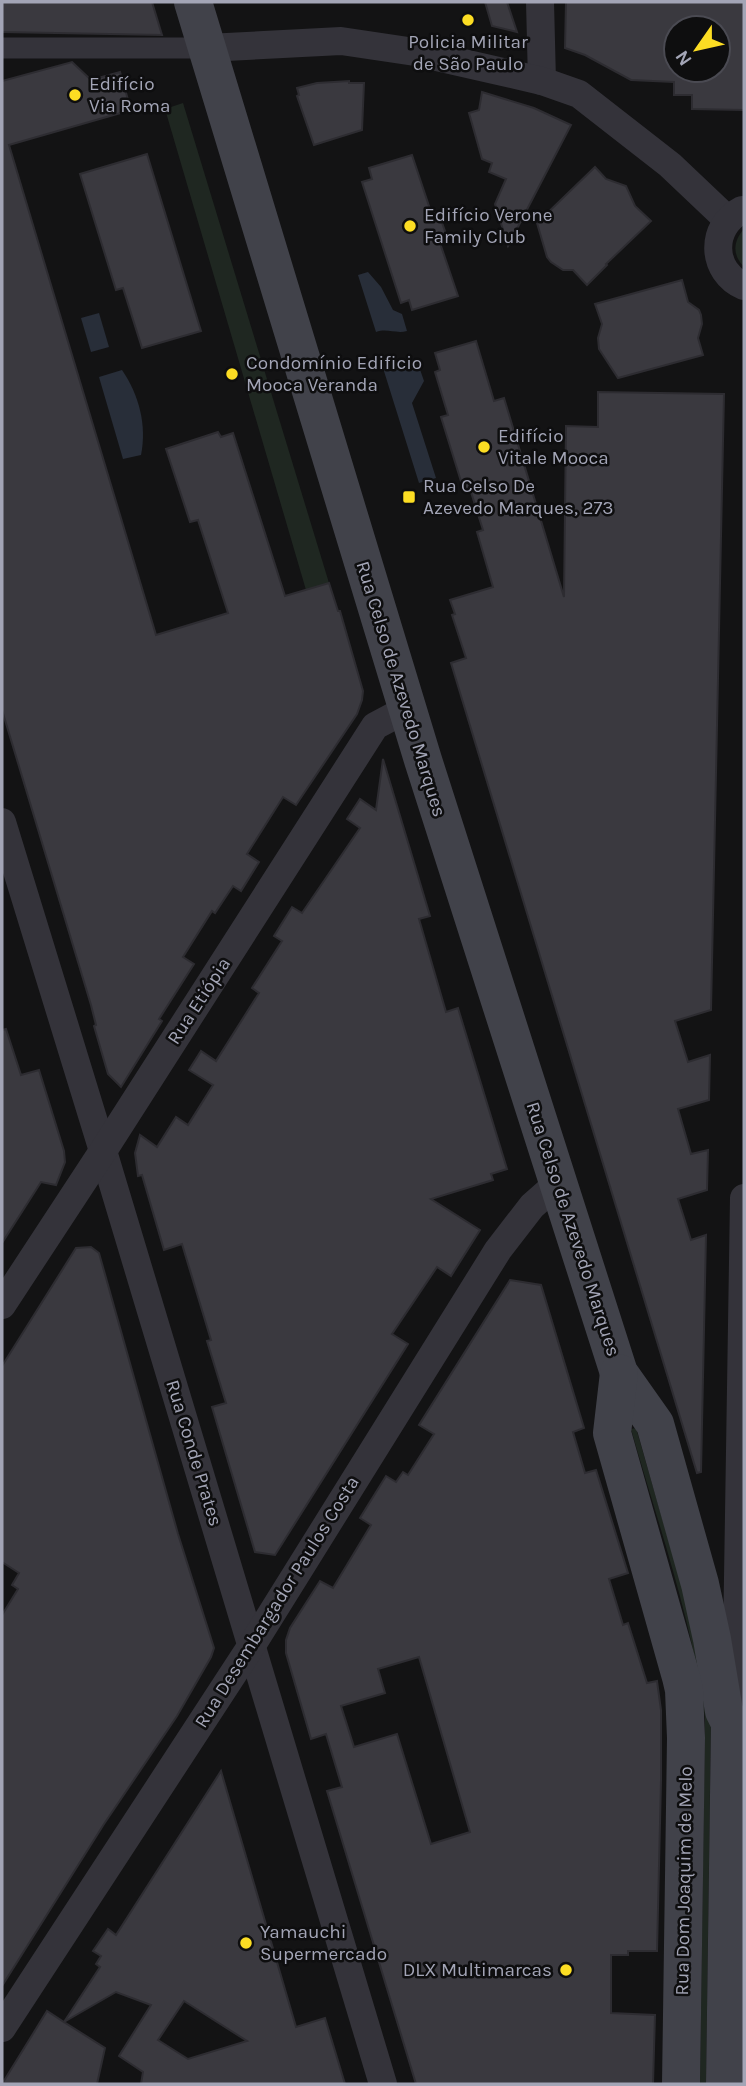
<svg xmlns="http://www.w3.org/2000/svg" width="746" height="2086" font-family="Karla,sans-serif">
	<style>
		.green { fill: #1f2721 }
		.water { fill: #282e39 }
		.building { fill: #3a393f; stroke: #2d2c31; stroke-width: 2; fill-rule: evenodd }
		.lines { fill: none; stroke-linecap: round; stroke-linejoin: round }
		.pedestrian { stroke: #34333a; stroke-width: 21 }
		.minor { stroke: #34333a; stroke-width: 28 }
		.secondary { stroke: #41424a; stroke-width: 38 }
		.poi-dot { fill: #fcdd23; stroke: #0e0e0f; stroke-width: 2.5 }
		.labels { text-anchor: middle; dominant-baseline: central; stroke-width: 5; stroke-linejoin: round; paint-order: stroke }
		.poi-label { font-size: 19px; fill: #a3a5b6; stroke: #0e0e0f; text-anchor: start }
		.street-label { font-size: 19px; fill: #a3a5b6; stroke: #0e0e0f }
	</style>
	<rect width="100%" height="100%" fill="#131314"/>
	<g class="green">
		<path d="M 183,103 L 329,583 L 306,590 L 165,109 Z"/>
		<path d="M 744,229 L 744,267 C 732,255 733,241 744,229 Z"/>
		<path d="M 636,1428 L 682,1587 L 711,1716 L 706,2084 L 700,2084 L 705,1717 C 692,1619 658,1524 631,1429 Z"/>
	</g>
	<g class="water">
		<path d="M 368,272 L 381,287 L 393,310 L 402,314 L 407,331 C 396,334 387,328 376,332 L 358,275 Z"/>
		<path d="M 99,313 L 109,347 L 91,352 L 81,318 Z"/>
		<path d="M 416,358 L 424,381 L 412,403 L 436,478 L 419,483 L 383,368 Z"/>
		<path d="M 122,370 C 139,395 147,425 141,455 L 123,459 L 99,377 Z"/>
	</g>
	<g class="building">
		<path d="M 2,2 L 152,2 L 162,35 L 2,32 Z"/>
		<path d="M 485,2 L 507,2 L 517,32 L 492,26 Z"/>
		<path d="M 566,2 L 744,2 L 744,110 L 692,109 L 692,95 L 674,95 L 674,82 L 631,80 L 585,55 L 565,48 ZM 676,28 L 718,28 L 718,70 L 676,70 Z"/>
		<path d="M 72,62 L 91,80 L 120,72 L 131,110 L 9,145 L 156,635 L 228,613 L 198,520 L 190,522 L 166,449 L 218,432 L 221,437 L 233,433 L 285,596 L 329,583 L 338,611 L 340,611 L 363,691 L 362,700 L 357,714 L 296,805 L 283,797 L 247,854 L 259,862 L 241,891 L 233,886 L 215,913 L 212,911 L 183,957 L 194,964 L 159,1019 L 162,1021 L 121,1087 L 108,1074 L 94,1026 L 96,1025 L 91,1005 L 2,710 L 2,81 Z"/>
		<path d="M 349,81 L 349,83 L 364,83 L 362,130 L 314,145 L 297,96 L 299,95 L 297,88 L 317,83 Z"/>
		<path d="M 482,92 L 534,108 L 571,125 L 508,246 L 495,204 L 506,179 L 489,172 L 492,163 L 482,159 L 469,113 L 479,110 Z"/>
		<path d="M 147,154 L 201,331 L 142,348 L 123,288 L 116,290 L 80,174 Z"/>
		<path d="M 412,155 L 430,209 L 439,214 L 447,237 L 440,243 L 458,296 L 412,310 L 409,300 L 401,303 L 362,182 L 372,179 L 369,168 Z"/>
		<path d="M 595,167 L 606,179 L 626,186 L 635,206 L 651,221 L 606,264 L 607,265 L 587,285 L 573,270 L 563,270 L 551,262 L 547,257 L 537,223 Z"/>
		<path d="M 682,280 L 688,302 L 699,310 L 701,315 L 702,324 L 698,338 L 703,355 L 618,378 L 599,349 L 598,338 L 602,324 L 595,304 Z"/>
		<path d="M 476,341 L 494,401 L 504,398 L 564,597 L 566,426 L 598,427 L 598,392 L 724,394 L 711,1010 L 675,1021 L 688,1062 L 710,1055 L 709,1100 L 678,1109 L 691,1154 L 708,1150 L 707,1190 L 678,1199 L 691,1240 L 706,1235 L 701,1472 L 697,1473 L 451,663 L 466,658 L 452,615 L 455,614 L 450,600 L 493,587 L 477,532 L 483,530 L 470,489 L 464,491 L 441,417 L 448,415 L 435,372 L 440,370 L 435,353 Z"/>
		<path d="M 383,759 L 430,916 L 419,919 L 446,1012 L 458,1008 L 507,1169 L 491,1174 L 493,1180 L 431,1199 L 480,1230 L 451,1276 L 437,1267 L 392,1334 L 408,1344 L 275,1555 L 255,1552 L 212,1407 L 226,1403 L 207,1341 L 211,1340 L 182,1244 L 164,1250 L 142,1175 L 138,1176 L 135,1153 L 140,1135 L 157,1147 L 176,1117 L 188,1125 L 213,1085 L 189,1070 L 201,1051 L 216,1061 L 259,993 L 252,988 L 282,941 L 274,936 L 292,907 L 302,913 L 360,828 L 347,819 L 360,799 L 376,810 Z"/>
		<path d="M 6,1029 L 21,1075 L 39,1070 L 64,1151 L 65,1162 L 56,1185 L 41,1182 L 2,1243 L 2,1030 Z"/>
		<path d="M 91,1247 L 99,1253 L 178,1534 L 214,1648 L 211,1657 L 177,1716 L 104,1824 L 2,1986 L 2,1615 L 18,1589 L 12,1585 L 19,1573 L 2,1562 L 2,1366 L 76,1248 Z"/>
		<path d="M 510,1280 L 541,1285 L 584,1428 L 573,1432 L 585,1473 L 596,1470 L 628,1573 L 609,1579 L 623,1625 L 628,1623 L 647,1683 L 657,1681 L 661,1710 L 661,1781 L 657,1951 L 628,1951 L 628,1955 L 611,1955 L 611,2013 L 655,2015 L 653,2084 L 416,2084 L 327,1791 L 342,1787 L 326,1734 L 311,1739 L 286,1653 L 286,1640 L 290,1628 L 320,1581 L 333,1588 L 371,1525 L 360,1518 L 386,1476 L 396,1482 L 403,1472 L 408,1475 L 434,1434 L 419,1425 ZM 419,1657 L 470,1832 L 431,1844 L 397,1734 L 354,1747 L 341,1706 L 385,1693 L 378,1669 Z"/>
		<path d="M 221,1771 L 296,2027 L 325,2018 L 345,2084 L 141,2084 L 143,2072 L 119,2056 L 151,2005 L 116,1992 L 64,2022 L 105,2048 L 97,2084 L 2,2084 L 47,2011 L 64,2022 L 100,1967 L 96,1964 L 101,1956 L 93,1951 L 108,1929 L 116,1935 ZM 184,2001 L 247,2041 L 188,2059 L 158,2040 Z"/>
	</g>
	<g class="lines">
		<path class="pedestrian" d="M 2,48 L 207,48"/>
		<g class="minor">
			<path d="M 540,2 L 542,81"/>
			<path d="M 207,48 L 341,41 L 415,52 L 542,81 L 579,94 L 670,165 L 728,220"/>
			<path d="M 742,210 C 709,227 711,272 744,286"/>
			<path d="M 2,822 L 103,1151 L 383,2084"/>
			<path d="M 2,1305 L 103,1151 L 375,726 L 407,709"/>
			<path d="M 736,1704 L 744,1198"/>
			<path d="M 2,2028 L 252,1645 L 498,1250 L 532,1206 L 558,1183"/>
		</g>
		<g class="secondary">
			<path d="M 193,2 L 423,760 L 619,1373 L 655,1424 L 700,1584 L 712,1639 L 724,1711 L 730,1723 L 725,2084"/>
			<path d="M 619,1373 L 612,1433 L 681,1677 L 684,1690 L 686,1738 L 681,2084"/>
		</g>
	</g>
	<g class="poi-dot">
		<circle cx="468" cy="20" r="7"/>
		<circle cx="75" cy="95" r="7"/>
		<circle cx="410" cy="226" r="7"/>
		<circle cx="232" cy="374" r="7"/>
		<circle cx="484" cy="447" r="7"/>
		<rect x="402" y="490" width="14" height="14" rx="3.5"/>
		<circle cx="246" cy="1943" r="7"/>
		<circle cx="566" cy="1970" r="7"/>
	</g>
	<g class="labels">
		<g class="poi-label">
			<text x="468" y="42" text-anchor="middle">Policia Militar<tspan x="468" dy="22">de São Paulo</tspan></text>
			<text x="89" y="84">Edifício<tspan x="89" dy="22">Via Roma</tspan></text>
			<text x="424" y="215">Edifício Verone<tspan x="424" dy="22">Family Club</tspan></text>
			<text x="246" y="363">Condomínio Edificio<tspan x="246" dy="22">Mooca Veranda</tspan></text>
			<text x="498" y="436">Edifício<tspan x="498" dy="22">Vitale Mooca</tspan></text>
			<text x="423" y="486">Rua Celso De<tspan x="423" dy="22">Azevedo Marques, 273</tspan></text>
			<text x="260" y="1932">Yamauchi<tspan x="260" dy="22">Supermercado</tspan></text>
			<text x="552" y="1970" text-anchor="end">DLX Multimarcas</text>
		</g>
		<g class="street-label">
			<text transform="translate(401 689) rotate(73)">Rua Celso de Azevedo Marques</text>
			<text transform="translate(199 1001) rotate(-57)">Rua Etiópia</text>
			<text transform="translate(573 1229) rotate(72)">Rua Celso de Azevedo Marques</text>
			<text transform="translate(194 1453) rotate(73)">Rua Conde Prates</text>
			<text transform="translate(277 1602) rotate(-58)">Rua Desembargador Paulos Costa</text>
			<text transform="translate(684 1881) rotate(-89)">Rua Dom Joaquim de Melo</text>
		</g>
	</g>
	<rect width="746" height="2086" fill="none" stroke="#a3a5b6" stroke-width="7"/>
	<g transform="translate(697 49) rotate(236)"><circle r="33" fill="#0e0e0f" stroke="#4a4a52" stroke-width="2"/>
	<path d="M0-5L12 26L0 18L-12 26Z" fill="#fcdd23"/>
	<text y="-10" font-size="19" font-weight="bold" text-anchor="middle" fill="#a3a5b6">N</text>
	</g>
</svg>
